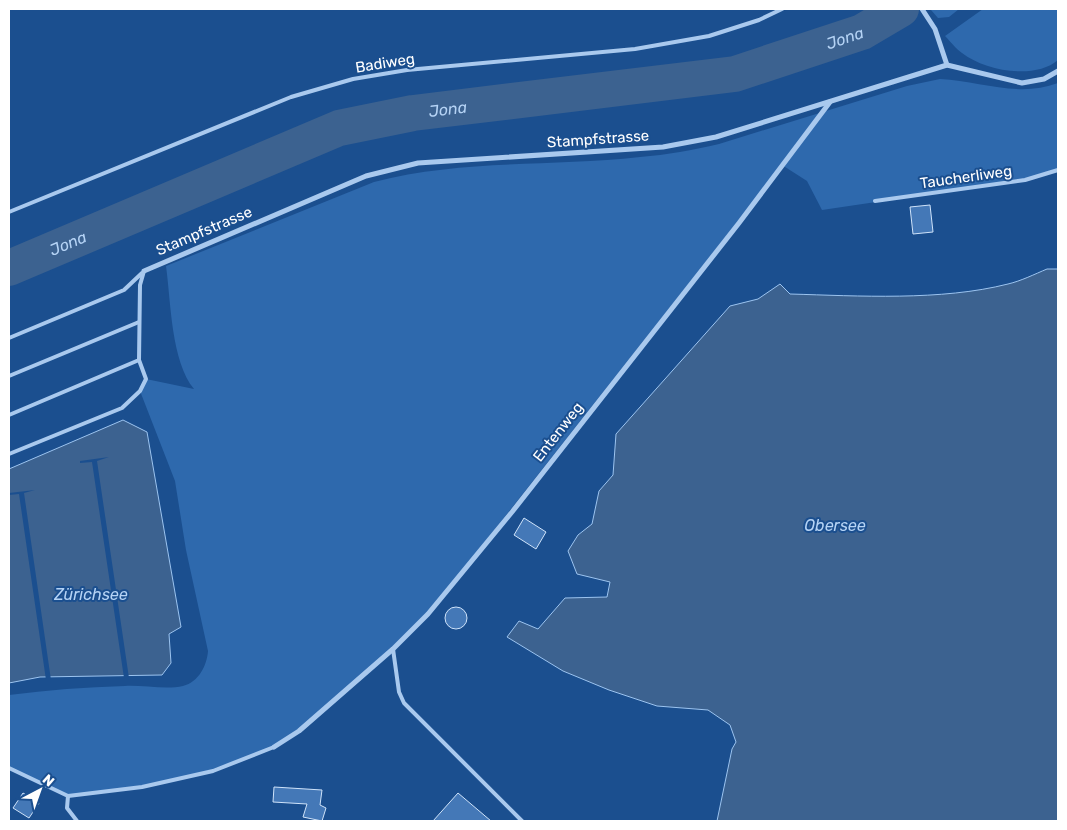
<svg xmlns="http://www.w3.org/2000/svg" width="1067" height="830" font-family="Rubik,sans-serif">
	<style>
		.green { fill: #2e69ad }
		.water { fill: #3c6290; stroke: #9cc4f0 }
		.pier { fill: #1b4f8f }
		.lines { fill: none; stroke-linecap: round; stroke-linejoin: round }
		.river { stroke: #3c6290; stroke-width: 36 }
		.building { fill: #4478b7; stroke: #cfe3fa }
		.service { stroke: #a9c9ee; stroke-width: 4 }
		.minor { stroke: #a9c9ee; stroke-width: 5 }
		.labels { text-anchor: middle; dominant-baseline: central; stroke-width: 4; stroke-linejoin: round; paint-order: stroke }
		.street-label { font-size: 15px; fill: #fff; stroke: #1b4f8f }
		.water-label { font-size: 16px; font-style: italic; fill: #b5d3f5; stroke: #1b4f8f }
	</style>
	<rect width="100%" height="100%" fill="#1b4f8f"/>
	<g class="green">
		<path d="M 933,9 L 959,9 L 949,17 L 938,18 L 931,10 Z"/>
		<path d="M 983,9 L 1058,9 L 1058,60 C 1035,80 985,71 962,53 C 956,49 951,42 945,36 Z"/>
		<path d="M 940,79 C 980,81 1019,98 1058,83 L 1058,170 L 1025,180 L 822,210 L 807,181 L 782,165 L 428,614 L 393,649 L 299,731 L 274,747 L 213,771 L 142,787 L 68,796 L 9,768 L 9,695 C 47,690 86,687 125,686 C 142,685 167,690 183,686 C 199,682 207,665 208,651 L 186,550 L 175,481 L 140,391 L 146,379 L 194,389 C 171,361 171,302 166,266 L 374,182 C 462,159 551,167 640,157 C 667,155 693,150 719,144 L 907,86 Z"/>
	</g>
	<g class="water">
		<path d="M 1047,269 L 1058,269 L 1058,821 L 717,821 L 732,749 L 736,742 L 730,725 L 708,710 L 657,706 L 609,690 L 563,671 L 507,637 L 519,621 L 538,629 L 565,598 L 607,597 L 610,582 L 577,574 L 568,551 L 578,535 L 592,524 L 599,491 L 613,475 L 616,434 L 730,306 L 758,299 L 780,284 L 790,294 C 859,296 941,301 1008,284 C 1021,281 1035,274 1047,269 Z"/>
		<path d="M 123,420 L 147,432 L 181,627 L 169,634 L 171,663 L 162,675 L 40,677 L 9,683 L 9,469 Z"/>
	</g>
	<g class="pier">
		<path d="M 109,457 L 97,461 L 129,678 L 124,678 L 92,462 L 80,463 L 80,461 Z"/>
		<path d="M 35,490 L 24,493 L 51,680 L 46,680 L 19,494 L 9,495 L 9,493 Z"/>
	</g>
	<g class="lines">
		<path class="river" id="s1" d="M 9,268 L 339,128 L 413,113 L 735,74 L 862,32 L 901,9"/>
	</g>
	<g class="building">
		<path d="M 930,205 L 933,232 L 913,234 L 910,207 Z"/>
		<path d="M 524,518 L 546,532 L 536,549 L 514,535 Z"/>
		<circle cx="456" cy="618" r="11"/>
		<path d="M 274,787 L 322,790 L 320,805 L 326,808 L 322,821 L 303,817 L 307,804 L 273,802 Z"/>
		<path d="M 23,793 L 39,803 L 29,818 L 13,808 Z"/>
		<path d="M 458,793 L 491,821 L 433,821 Z"/>
	</g>
	<g class="lines">
		<g class="service">
			<path d="M 875,201 L 1025,180 L 1058,170"/>
			<path d="M 9,212 L 291,97 L 353,79 L 407,70 L 635,49 L 709,36 L 759,20 L 782,9"/>
			<path d="M 9,338 L 124,290 L 142,273"/>
			<path d="M 9,376 L 139,322"/>
			<path d="M 9,415 L 139,360 L 140,285 L 144,271"/>
			<path d="M 9,454 L 122,408 L 140,391 L 146,379 L 139,360"/>
			<path d="M 393,649 L 399,692 L 404,703 L 522,821"/>
			<path d="M 9,768 L 68,796 L 142,787 L 213,771 L 274,747"/>
			<path d="M 68,796 L 67,808 L 77,821"/>
		</g>
		<g class="minor">
			<path d="M 922,9 L 935,29 L 947,65"/>
			<path d="M 144,271 L 366,176 L 418,163 L 663,147 L 716,137 L 947,65 L 1022,83 L 1044,79 L 1058,71"/>
			<path d="M 274,747 L 299,731 L 393,649 L 428,614 L 512,512 L 739,223 L 830,102"/>
		</g>
	</g>
	<g class="labels">
		<g class="street-label">
			<text transform="translate(385 63) rotate(-9)">Badiweg</text>
			<text transform="translate(598 139) rotate(-4)">Stampfstrasse</text>
			<text transform="translate(966 177) rotate(-8)">Taucherliweg</text>
			<text transform="translate(204 231) rotate(-23)">Stampfstrasse</text>
			<text transform="translate(558 432) rotate(-52)">Entenweg</text>
		</g>
		<g class="water-label">
			<text stroke="none"><textPath href="#s1" startOffset="874">Jona</textPath></text>
			<text stroke="none"><textPath href="#s1" startOffset="469">Jona</textPath></text>
			<text stroke="none"><textPath href="#s1" startOffset="64">Jona</textPath></text>
			<text x="835" y="525">Obersee</text>
			<text x="91" y="594">Zürichsee</text>
		</g>
	</g>
	<rect width="1067" height="830" fill="none" stroke="#ffffff" stroke-width="20"/>
	<g transform="translate(40 790) rotate(41)" stroke="#1b4f8f" stroke-width="4" paint-order="stroke">
	<path d="M0-4L9 19L0 12L-9 19Z" fill="#ffffff"/>
	<text y="-8" font-size="14" font-weight="bold" text-anchor="middle" fill="#ffffff">N</text>
	</g>
</svg>
